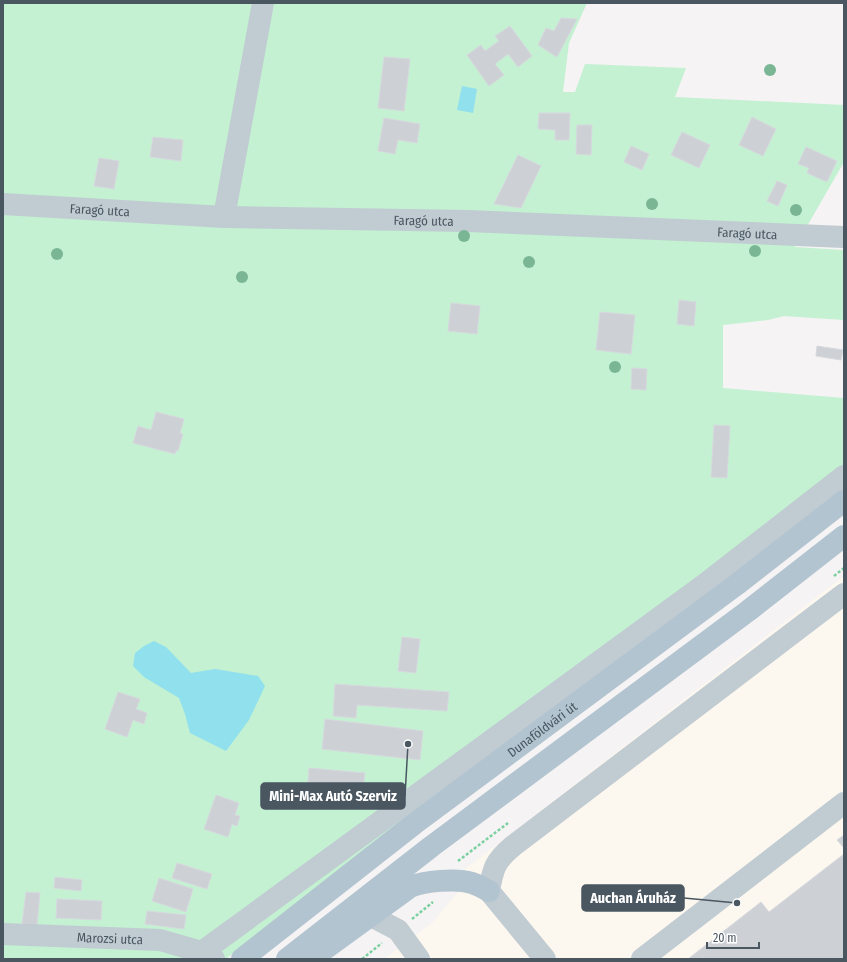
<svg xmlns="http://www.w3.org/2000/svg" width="847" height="962" font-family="'Fira Sans Condensed',sans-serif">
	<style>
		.commercial { fill: #fdf8ef }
		.green { fill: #c3f1d2 }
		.water { fill: #90e0ee }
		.building { fill: #cdd0d5; stroke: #d7d9de }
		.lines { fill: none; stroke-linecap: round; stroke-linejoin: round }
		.path { stroke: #7ad0a0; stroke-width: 2.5; stroke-dasharray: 3 2; stroke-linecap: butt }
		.minor { stroke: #c1cbd2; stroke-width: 22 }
		.major { stroke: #b3c4d1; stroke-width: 22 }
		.tree { fill: #7bb694 }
		.labels { text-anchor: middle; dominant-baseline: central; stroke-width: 3.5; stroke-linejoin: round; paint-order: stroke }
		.street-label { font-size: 13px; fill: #4a5761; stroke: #fff }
		.leader { fill: none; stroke: #4a5761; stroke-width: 1.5 }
		.callout-dot { fill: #4a5761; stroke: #fff; stroke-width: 1.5 }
		.callout { fill: #4a5761; stroke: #4a5761; stroke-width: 1.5 }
		.callout-label { font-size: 14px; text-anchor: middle; font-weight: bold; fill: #fff }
	</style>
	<rect width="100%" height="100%" fill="#f5f3f3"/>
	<path class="commercial" d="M 844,576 L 844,959 L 384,959 L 432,923 L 458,892 L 464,870 Z"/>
	<path class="green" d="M 3,3 L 587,3 L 569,43 L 563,92 L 575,92 L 585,64 L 686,68 L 675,97 L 844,105 L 844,162 L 795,247 L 844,250 L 844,320 L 784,316 L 768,320 L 723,325 L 723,388 L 844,398 L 844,482 L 226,959 L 3,959 Z"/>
	<g class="water">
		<path d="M 462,86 L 477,89 L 473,113 L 457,110 Z"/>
		<path d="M 154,641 L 166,647 L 191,673 L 215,669 L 258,676 L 265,686 L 249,720 L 226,751 L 190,733 L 185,714 L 179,698 L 144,677 L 133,666 L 135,653 L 144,646 Z"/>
	</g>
	<g class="building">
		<path d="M 561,18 L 577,19 L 557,57 L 538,45 L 546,28 L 554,31 Z"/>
		<path d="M 510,26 L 532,56 L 518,67 L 508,54 L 495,64 L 504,75 L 489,86 L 467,55 L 481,45 L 485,51 L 499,41 L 495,36 Z"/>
		<path d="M 384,57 L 410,59 L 404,111 L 378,108 Z"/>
		<path d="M 539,113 L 570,113 L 569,140 L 555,140 L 555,130 L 538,129 Z"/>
		<path d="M 752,117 L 776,129 L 763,156 L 739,145 Z"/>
		<path d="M 384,118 L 420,124 L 417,143 L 398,140 L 395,154 L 378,151 Z"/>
		<path d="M 577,125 L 592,125 L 591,155 L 576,154 Z"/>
		<path d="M 682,132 L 710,145 L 699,168 L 671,155 Z"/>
		<path d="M 153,137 L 183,140 L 181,161 L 150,157 Z"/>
		<path d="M 631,146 L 649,154 L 642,170 L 624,162 Z"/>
		<path d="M 806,147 L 837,161 L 827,182 L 807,173 L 809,168 L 798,164 Z"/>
		<path d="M 518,155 L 541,166 L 521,208 L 494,204 Z"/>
		<path d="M 99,158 L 119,161 L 114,189 L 94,186 Z"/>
		<path d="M 777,181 L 787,185 L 778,206 L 767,201 Z"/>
		<path d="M 679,300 L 696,302 L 694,326 L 677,324 Z"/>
		<path d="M 451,303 L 480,306 L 477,334 L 448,331 Z"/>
		<path d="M 600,312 L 635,315 L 631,354 L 596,350 Z"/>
		<path d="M 817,346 L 843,350 L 841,360 L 816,356 Z"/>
		<path d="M 632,368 L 647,369 L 646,390 L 631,389 Z"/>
		<path d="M 156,412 L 184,419 L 180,433 L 183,434 L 178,451 L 176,451 L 175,454 L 133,443 L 138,426 L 151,430 Z"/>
		<path d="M 714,425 L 730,426 L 727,478 L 711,477 Z"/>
		<path d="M 402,637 L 420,639 L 416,673 L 398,671 Z"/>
		<path d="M 335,684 L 449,692 L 447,711 L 357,705 L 356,718 L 333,716 Z"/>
		<path d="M 118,692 L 140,699 L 136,709 L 147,713 L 144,724 L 133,720 L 127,737 L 105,729 Z"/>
		<path d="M 325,719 L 423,731 L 420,760 L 322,749 Z"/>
		<path d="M 309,768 L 365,773 L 362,798 L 307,793 Z"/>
		<path d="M 216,795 L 239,803 L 235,815 L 240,816 L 237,826 L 232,824 L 228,837 L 204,829 Z"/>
		<path d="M 844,835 L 844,848 L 837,840 Z"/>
		<path d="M 844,854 L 844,959 L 688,959 L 761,902 L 769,912 Z"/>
		<path d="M 177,863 L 212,874 L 207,889 L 172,878 Z"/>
		<path d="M 55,877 L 82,880 L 81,891 L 54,888 Z"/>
		<path d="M 159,878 L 193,889 L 186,912 L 152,901 Z"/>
		<path d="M 26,892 L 40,893 L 37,925 L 22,924 Z"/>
		<path d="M 57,899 L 102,901 L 101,920 L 56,918 Z"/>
		<path d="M 147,911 L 186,915 L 184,929 L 145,924 Z"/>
	</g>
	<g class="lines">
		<g class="path">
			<path d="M 834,576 L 844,568"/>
			<path d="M 458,861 L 508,823"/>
			<path d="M 412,919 L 433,902"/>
			<path d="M 362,959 L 382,943"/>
		</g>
		<g class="minor">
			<path id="s1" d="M 3,204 L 224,217 L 468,221 L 844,237"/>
			<path d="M 224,217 L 263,3"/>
			<path d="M 371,916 L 398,930 L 419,959"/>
			<path id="s2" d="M 3,934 L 160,940 L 202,952 L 214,959"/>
			<path d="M 202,952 L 704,585 L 844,476"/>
			<path d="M 545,959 L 489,891 C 493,868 495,861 513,846 L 844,594"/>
			<path d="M 642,959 L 844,803"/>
		</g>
		<g class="major">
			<path id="s3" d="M 242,959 L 414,824 L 736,585 L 844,501"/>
			<path d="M 287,959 L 432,846 L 748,611 L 844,536"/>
			<path d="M 311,959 L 410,887 C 424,881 457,878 472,883 C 478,885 484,888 489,891"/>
		</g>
	</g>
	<g class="tree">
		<circle cx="770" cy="70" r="6"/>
		<circle cx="652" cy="204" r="6"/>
		<circle cx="796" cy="210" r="6"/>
		<circle cx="464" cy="236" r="6"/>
		<circle cx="755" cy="251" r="6"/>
		<circle cx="57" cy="254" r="6"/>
		<circle cx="529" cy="262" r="6"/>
		<circle cx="242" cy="277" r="6"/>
		<circle cx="615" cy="367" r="6"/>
	</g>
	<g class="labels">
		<g class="street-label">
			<text stroke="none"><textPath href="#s1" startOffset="97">Faragó utca</textPath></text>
			<text stroke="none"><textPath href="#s1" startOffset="421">Faragó utca</textPath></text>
			<text stroke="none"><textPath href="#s1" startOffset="745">Faragó utca</textPath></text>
			<text stroke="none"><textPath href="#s3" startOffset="378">Dunaföldvári út</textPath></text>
			<text stroke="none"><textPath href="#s2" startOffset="107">Marozsi utca</textPath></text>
		</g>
	</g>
	<path class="leader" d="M408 744L405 796M737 903L684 898"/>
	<g class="callout-dot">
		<circle cx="408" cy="744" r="4"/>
		<circle cx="737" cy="903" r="4"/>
	</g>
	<g class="callout">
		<rect x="261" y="783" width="144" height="26" rx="4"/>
		<rect x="582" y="885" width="102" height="26" rx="4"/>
	</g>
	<g class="callout-label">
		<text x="333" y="801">Mini-Max Autó Szerviz</text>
		<text x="633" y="903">Auchan Áruház</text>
	</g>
	<rect width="847" height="962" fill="none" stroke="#4a5761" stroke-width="8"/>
	<path d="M707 942v6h52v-6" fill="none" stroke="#4a5761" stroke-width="2"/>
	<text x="713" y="942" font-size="12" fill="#4a5761" stroke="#ffffff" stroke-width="3" paint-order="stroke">20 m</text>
</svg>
